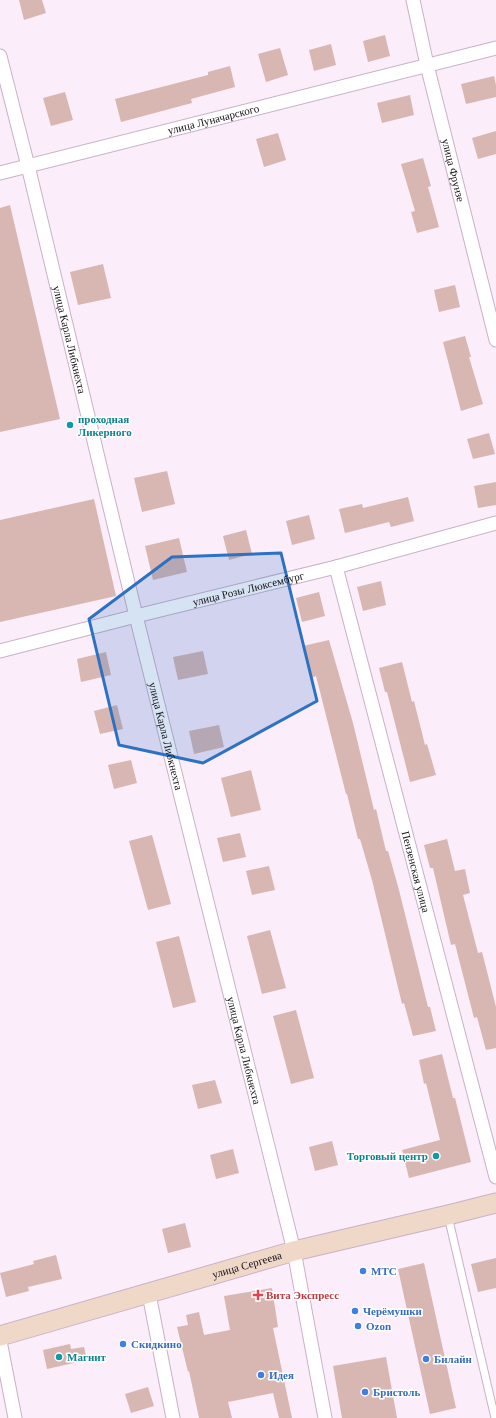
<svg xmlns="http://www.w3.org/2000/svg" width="496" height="1418" font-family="Georgia,serif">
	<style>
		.building { fill: #d8b6b1 }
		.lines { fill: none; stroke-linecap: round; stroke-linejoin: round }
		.service-casing { stroke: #c8b1c7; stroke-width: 9 }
		.minor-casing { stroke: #c8b1c7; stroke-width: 15 }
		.secondary-casing { stroke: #c8b1c7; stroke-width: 21 }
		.service { stroke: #fff; stroke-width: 7 }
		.minor { stroke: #fff; stroke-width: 13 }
		.secondary { stroke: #efd8c8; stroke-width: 19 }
		.marked { fill: #2c71c2; fill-opacity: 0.2; stroke: #2c71c2; stroke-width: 3; stroke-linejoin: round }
		.culture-dot { fill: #0f9aa8; stroke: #fff; stroke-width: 1.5 }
		.shop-dot { fill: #3f7fe0; stroke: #fff; stroke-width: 1.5 }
		.health-dot { fill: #e0444e; stroke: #fff; stroke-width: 1.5 }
		.labels { text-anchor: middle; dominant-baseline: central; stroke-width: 3; stroke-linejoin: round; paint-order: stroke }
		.street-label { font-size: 11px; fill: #160e16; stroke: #fff }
		.culture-label { font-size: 11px; font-weight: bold; fill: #0d838f; stroke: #fff; text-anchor: start }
		.shop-label { font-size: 11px; font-weight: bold; fill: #366cbe; stroke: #fff; text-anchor: start }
		.health-label { font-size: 11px; font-weight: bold; fill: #be3a42; stroke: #fff; text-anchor: start }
	</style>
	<rect width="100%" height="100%" fill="#fcedfb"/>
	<g class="building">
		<path d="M 19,0 L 42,0 L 46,13 L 24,20 Z"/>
		<path d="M 385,35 L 390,56 L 368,62 L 363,41 Z"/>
		<path d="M 331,44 L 336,65 L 314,71 L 309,50 Z"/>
		<path d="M 280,48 L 288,75 L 266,82 L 258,54 Z"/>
		<path d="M 230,66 L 235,87 L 191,99 L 192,103 L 121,122 L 115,99 L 208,75 L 208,72 Z"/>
		<path d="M 494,76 L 496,85 L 496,97 L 466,104 L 461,84 Z"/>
		<path d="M 65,92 L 73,120 L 51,126 L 43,98 Z"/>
		<path d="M 410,95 L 414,115 L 382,123 L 377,103 Z"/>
		<path d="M 496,131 L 496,154 L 478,159 L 472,138 Z"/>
		<path d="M 278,133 L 286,160 L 264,167 L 256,139 Z"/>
		<path d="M 423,158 L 431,186 L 428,187 L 439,227 L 417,233 L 411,212 L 415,211 L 401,164 Z"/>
		<path d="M 10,205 L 60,419 L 0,432 L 0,208 Z"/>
		<path d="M 103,264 L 111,298 L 78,305 L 70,272 Z"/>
		<path d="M 455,285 L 460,307 L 439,312 L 434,290 Z"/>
		<path d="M 465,336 L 471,357 L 469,357 L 483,404 L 461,411 L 443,342 Z"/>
		<path d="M 489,433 L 495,454 L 473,459 L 467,439 Z"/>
		<path d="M 167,471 L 175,504 L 142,512 L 134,478 Z"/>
		<path d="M 496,482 L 496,505 L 478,508 L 474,486 Z"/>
		<path d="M 408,497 L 414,521 L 391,527 L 389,522 L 345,533 L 339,509 L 362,504 L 363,508 Z"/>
		<path d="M 94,499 L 116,596 L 0,622 L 0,520 Z"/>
		<path d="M 309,515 L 315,539 L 292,545 L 286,521 Z"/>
		<path d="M 246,530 L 252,554 L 229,560 L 223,536 Z"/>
		<path d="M 179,538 L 187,572 L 153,580 L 145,546 Z"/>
		<path d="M 381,581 L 386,605 L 363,611 L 357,587 Z"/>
		<path d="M 319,592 L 325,616 L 302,622 L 296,598 Z"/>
		<path d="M 329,640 L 353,723 L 374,810 L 376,809 L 386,851 L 388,851 L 399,890 L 428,1007 L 430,1007 L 436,1031 L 413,1036 L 404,1003 L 402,1004 L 372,880 L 360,839 L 358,839 L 347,794 L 346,794 L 316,676 L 311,678 L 303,646 Z"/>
		<path d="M 203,651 L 208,674 L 178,680 L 173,657 Z"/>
		<path d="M 106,652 L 111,675 L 81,682 L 77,659 Z"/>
		<path d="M 402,662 L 412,702 L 414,701 L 425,745 L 427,744 L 436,775 L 410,782 L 387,692 L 385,692 L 379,668 Z"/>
		<path d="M 117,705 L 123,729 L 100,734 L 94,711 Z"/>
		<path d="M 219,725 L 224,747 L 194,754 L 189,731 Z"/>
		<path d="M 131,760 L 137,783 L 114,789 L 108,765 Z"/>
		<path d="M 251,770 L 261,810 L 231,817 L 221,778 Z"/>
		<path d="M 240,833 L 246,857 L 223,862 L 217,838 Z"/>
		<path d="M 152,835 L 171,904 L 148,910 L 129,841 Z"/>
		<path d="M 447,839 L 455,871 L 465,869 L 470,893 L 463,895 L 478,953 L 482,952 L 496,1007 L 496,1048 L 486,1050 L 477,1017 L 474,1018 L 455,944 L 451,945 L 433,868 L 430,868 L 424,845 Z"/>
		<path d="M 269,866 L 275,890 L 252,895 L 246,871 Z"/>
		<path d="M 270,930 L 286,988 L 262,994 L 247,936 Z"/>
		<path d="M 179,936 L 196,1002 L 173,1008 L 156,942 Z"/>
		<path d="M 296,1010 L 314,1078 L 291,1084 L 273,1016 Z"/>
		<path d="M 442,1054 L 453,1098 L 455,1098 L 471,1162 L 409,1178 L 402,1150 L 440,1140 L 426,1083 L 424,1084 L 419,1060 Z"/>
		<path d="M 215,1080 L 222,1103 L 198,1109 L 192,1085 Z"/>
		<path d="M 332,1141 L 338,1165 L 315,1171 L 309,1147 Z"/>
		<path d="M 233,1149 L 239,1173 L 216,1179 L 210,1155 Z"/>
		<path d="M 185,1223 L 191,1247 L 168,1253 L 162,1229 Z"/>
		<path d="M 56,1255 L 62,1279 L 28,1287 L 29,1291 L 6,1297 L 0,1273 L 34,1264 L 33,1261 Z"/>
		<path d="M 496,1258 L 496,1288 L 478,1292 L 471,1264 Z"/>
		<path d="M 424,1263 L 456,1408 L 430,1414 L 398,1269 Z"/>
		<path d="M 272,1288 L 278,1327 L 273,1328 L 292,1418 L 279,1418 L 273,1393 L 228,1402 L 232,1418 L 199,1418 L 189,1371 L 188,1372 L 177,1327 L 188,1325 L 186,1315 L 199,1312 L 204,1335 L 230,1330 L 224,1296 Z"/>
		<path d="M 70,1344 L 71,1349 L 84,1347 L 87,1360 L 47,1369 L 43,1350 Z"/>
		<path d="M 386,1357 L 397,1418 L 342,1418 L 333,1366 Z"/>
		<path d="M 148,1387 L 154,1406 L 131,1413 L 125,1394 Z"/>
	</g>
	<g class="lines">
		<g class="service-casing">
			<path id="service" d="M 448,1216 L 495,1418"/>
		</g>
		<g class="minor-casing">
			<g id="minor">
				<path id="s1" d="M 413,0 L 427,65 L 496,340"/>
				<path id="s2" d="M 0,56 L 28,166 L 136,616 L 294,1251 L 325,1418"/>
				<path id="s3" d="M 0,173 L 496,48"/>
				<path id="s4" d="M 336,567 L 496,1177"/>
				<path id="s5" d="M 0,651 L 136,616 L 336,567 L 496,523"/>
				<path d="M 149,1294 L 173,1418"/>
				<path d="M 0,1341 L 15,1418"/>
			</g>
		</g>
		<g class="secondary-casing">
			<g id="secondary">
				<path id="s6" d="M 0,1336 L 294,1251 L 448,1215 L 496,1203"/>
			</g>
		</g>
		<use href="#service" class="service"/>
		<use href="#minor" class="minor"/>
		<use href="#secondary" class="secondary"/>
	</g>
	<path class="marked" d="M 281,553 L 317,701 L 203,763 L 119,745 L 89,619 L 172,557 Z"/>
	<g class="culture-dot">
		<circle cx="70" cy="425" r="4"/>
		<circle cx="436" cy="1156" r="4"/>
		<circle cx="59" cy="1357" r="4"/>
	</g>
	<g class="shop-dot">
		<circle cx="363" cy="1271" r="4"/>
		<circle cx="355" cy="1311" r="4"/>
		<circle cx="358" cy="1326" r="4"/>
		<circle cx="123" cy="1344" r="4"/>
		<circle cx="426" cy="1359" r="4"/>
		<circle cx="261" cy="1375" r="4"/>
		<circle cx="365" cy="1392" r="4"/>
	</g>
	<path class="health-dot" d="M256 1289h4v4h4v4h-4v4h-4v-4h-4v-4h4z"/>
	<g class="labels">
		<g class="street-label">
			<text stroke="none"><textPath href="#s3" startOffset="220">улица Луначарского</textPath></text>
			<text stroke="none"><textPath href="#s1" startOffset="175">улица Фрунзе</textPath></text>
			<text stroke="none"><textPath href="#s2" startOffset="292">улица Карла Либкнехта</textPath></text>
			<text stroke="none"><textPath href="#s5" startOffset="256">улица Розы Люксембург</textPath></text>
			<text stroke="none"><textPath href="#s2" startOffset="700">улица Карла Либкнехта</textPath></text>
			<text stroke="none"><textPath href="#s4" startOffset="315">Пензенская улица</textPath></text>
			<text stroke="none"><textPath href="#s2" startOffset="1024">улица Карла Либкнехта</textPath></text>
			<text stroke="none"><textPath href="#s6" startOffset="257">улица Сергеева</textPath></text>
		</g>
		<g class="culture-label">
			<text x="78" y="419">проходная<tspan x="78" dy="13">Ликерного</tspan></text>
			<text x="428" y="1156" text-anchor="end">Торговый центр</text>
			<text x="67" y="1357">Магнит</text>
		</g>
		<g class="shop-label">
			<text x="371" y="1271">МТС</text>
			<text x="363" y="1311">Черёмушки</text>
			<text x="366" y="1326">Ozon</text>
			<text x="131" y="1344">Скидкино</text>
			<text x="434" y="1359">Билайн</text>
			<text x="269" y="1375">Идея</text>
			<text x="373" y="1392">Бристоль</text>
		</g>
		<g class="health-label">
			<text x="266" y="1295">Вита Экспресс</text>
		</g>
	</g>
</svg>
